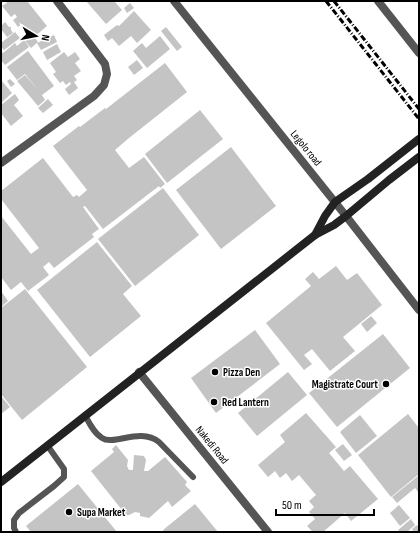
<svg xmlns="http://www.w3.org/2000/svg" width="420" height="533" font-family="'Sofia Sans Condensed',sans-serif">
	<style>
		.building { fill: #c4c4c4 }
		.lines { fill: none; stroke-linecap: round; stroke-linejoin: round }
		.service { stroke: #555; stroke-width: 6 }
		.minor { stroke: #555; stroke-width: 8 }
		.secondary { stroke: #222; stroke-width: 8 }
		.rail { stroke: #000; stroke-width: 3; stroke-dasharray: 6 2 1 2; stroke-linecap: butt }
		.poi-dot { fill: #000; stroke: #fff; stroke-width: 1.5 }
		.labels { text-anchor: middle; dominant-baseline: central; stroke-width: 3; stroke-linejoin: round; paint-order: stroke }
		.street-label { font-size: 11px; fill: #000; stroke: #fff }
		.poi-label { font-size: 11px; font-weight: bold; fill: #000; stroke: #fff; text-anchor: start }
	</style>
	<rect width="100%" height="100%" fill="#fff"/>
	<g class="building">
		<path d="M 6,1 L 27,1 L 47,26 L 34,37 L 38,42 L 31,48 L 25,41 L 32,35 L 22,24 L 18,27 L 13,20 L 17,17 L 15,14 L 11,17 L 2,6 L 7,3 Z"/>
		<path d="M 86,1 L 114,1 L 122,10 L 106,24 Z"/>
		<path d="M 130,3 L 134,8 L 127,13 L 124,8 Z"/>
		<path d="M 134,11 L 151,30 L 137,43 L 131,36 L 119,46 L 112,38 L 108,41 L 104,35 L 117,25 L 119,26 Z"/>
		<path d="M 5,22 L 9,27 L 11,27 L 11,30 L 13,33 L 7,37 L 1,29 L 1,26 Z"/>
		<path d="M 166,27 L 182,47 L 177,51 L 161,31 Z"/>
		<path d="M 15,32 L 20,38 L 4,50 L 1,47 L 1,43 Z"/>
		<path d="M 54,35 L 57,42 L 41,50 L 37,43 Z"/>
		<path d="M 160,36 L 170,49 L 147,68 L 133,51 L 142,43 L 146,48 Z"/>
		<path d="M 24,40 L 29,47 L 5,65 L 1,60 L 1,51 L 3,53 L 15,43 L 17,46 Z"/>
		<path d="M 57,44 L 61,52 L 47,60 L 43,52 Z"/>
		<path d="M 28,51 L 54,86 L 42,95 L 45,100 L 38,106 L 17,81 L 25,75 L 38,90 L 25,74 L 17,80 L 7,67 Z"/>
		<path d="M 64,52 L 68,57 L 75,52 L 80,59 L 75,63 L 81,71 L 74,76 L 77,80 L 74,82 L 78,88 L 69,95 L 65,89 L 71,84 L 70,82 L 66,85 L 63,81 L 60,83 L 53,74 L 56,72 L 50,63 Z"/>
		<path d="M 137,60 L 143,68 L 134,75 L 128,67 Z"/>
		<path d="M 165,63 L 187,92 L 129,138 L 115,150 L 129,168 L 144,157 L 165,184 L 160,188 L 159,186 L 103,229 L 85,206 L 83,207 L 99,229 L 92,234 L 94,237 L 54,268 L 49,262 L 43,267 L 49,275 L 28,291 L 21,282 L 11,290 L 1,277 L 1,216 L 31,254 L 39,248 L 1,199 L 1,191 L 43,158 L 73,197 L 77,195 L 79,197 L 87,190 L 53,146 L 79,126 L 80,127 L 105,108 L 106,109 Z"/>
		<path d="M 10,79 L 15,84 L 11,87 L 7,81 Z"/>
		<path d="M 1,80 L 12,93 L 1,103 Z"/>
		<path d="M 15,94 L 19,100 L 14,105 L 23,116 L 11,126 L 1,113 L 1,105 Z"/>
		<path d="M 48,99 L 53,105 L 43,113 L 38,108 Z"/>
		<path d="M 200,110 L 223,139 L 167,183 L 145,154 Z"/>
		<path d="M 231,147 L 276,206 L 221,249 L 176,190 Z"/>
		<path d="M 163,188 L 199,235 L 135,286 L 98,239 Z"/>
		<path d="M 97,242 L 132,286 L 123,294 L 141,316 L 90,357 L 37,290 Z"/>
		<path d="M 336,266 L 347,280 L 357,273 L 382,305 L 343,337 L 355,351 L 330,371 L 312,349 L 304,355 L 312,364 L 304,370 L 266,323 L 311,286 L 305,279 L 313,272 L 319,279 Z"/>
		<path d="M 25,289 L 87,367 L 22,420 L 1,394 L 1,308 Z"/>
		<path d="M 1,291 L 8,301 L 1,307 Z"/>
		<path d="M 371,316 L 377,323 L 367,332 L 361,324 Z"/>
		<path d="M 255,330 L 280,364 L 216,413 L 191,378 Z"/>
		<path d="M 383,334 L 410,368 L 337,427 L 309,393 Z"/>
		<path d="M 288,372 L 307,395 L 257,436 L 238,413 Z"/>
		<path d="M 1,396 L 10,407 L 1,414 Z"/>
		<path d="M 306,413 L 336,447 L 329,453 L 344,471 L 350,466 L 378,499 L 351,521 L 345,513 L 323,532 L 313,532 L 307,526 L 315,519 L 309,512 L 314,507 L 309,501 L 316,495 L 299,475 L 292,481 L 286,473 L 280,478 L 275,471 L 268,477 L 258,465 L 285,442 L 280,435 Z"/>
		<path d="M 408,414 L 419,428 L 419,474 L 391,497 L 358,455 Z"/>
		<path d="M 360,415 L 377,436 L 356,453 L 340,432 Z"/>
		<path d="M 343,444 L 352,455 L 344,461 L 335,450 Z"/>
		<path d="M 116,445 L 128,460 L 127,466 L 129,470 L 133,470 L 134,455 L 144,456 L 146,460 L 144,471 L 148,471 L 165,457 L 187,482 L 185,485 L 191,491 L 172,507 L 168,501 L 149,518 L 140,516 L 140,513 L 135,512 L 129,515 L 126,515 L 91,471 L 114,452 L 112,449 Z"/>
		<path d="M 418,476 L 419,478 L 419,493 L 415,488 L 397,503 L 392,497 Z"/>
		<path d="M 78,484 L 117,532 L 31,532 L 26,526 Z"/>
		<path d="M 195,504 L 218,532 L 165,532 L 163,530 Z"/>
		<path d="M 399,505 L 410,518 L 400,526 L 390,513 Z"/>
		<path d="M 411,519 L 415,525 L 407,532 L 400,532 L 398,530 Z"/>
		<path d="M 417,525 L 419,528 L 419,532 L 414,532 L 412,529 Z"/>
	</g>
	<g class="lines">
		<g class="service">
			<path d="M 85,415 C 89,423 94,433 102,438 C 114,446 140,427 159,442 L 193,477"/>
			<path d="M 16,532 L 14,528 L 14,520 L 19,513 L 54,486 L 64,477 L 64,469 L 47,445"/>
		</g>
		<g class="minor">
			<path d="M 174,1 L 346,216 L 419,310"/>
			<path d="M 378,1 L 419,53"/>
			<path d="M 1,163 L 94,96 L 104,85 L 107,74 L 105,64 L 57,1"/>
			<path d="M 139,372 L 268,532"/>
		</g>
		<g class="secondary">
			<path d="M 315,235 L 325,216 L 335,202 L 368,179 L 419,139"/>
			<path d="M 1,482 L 315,235 L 334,225 L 346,216 L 389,180 L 419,157"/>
		</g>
		<g class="rail">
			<path d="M 326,1 L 419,119"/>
			<path d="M 334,1 L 419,109"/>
		</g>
	</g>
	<g class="poi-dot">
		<circle cx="215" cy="372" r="4"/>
		<circle cx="386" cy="384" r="4"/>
		<circle cx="214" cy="402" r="4"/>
		<circle cx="69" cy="512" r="4"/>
	</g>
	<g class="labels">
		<g class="street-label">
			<text transform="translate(306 148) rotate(51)">Legolo road</text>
			<text transform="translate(212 445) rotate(51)">Nakedi Road</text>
		</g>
		<g class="poi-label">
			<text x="223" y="372">Pizza Den</text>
			<text x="378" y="384" text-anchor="end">Magistrate Court</text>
			<text x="222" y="402">Red Lantern</text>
			<text x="77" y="512">Supa Market</text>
		</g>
	</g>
	<rect width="420" height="533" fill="none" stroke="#000000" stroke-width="4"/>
	<g transform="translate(36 36) rotate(100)" stroke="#ffffff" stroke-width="3" paint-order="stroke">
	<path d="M0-3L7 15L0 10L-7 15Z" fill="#000000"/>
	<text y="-6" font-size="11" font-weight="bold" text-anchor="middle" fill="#000000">N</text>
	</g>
	<path d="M276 509v6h98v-6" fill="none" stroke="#000000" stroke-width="2"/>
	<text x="282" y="509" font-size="12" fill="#000000" stroke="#ffffff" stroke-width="3" paint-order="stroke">50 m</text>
</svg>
